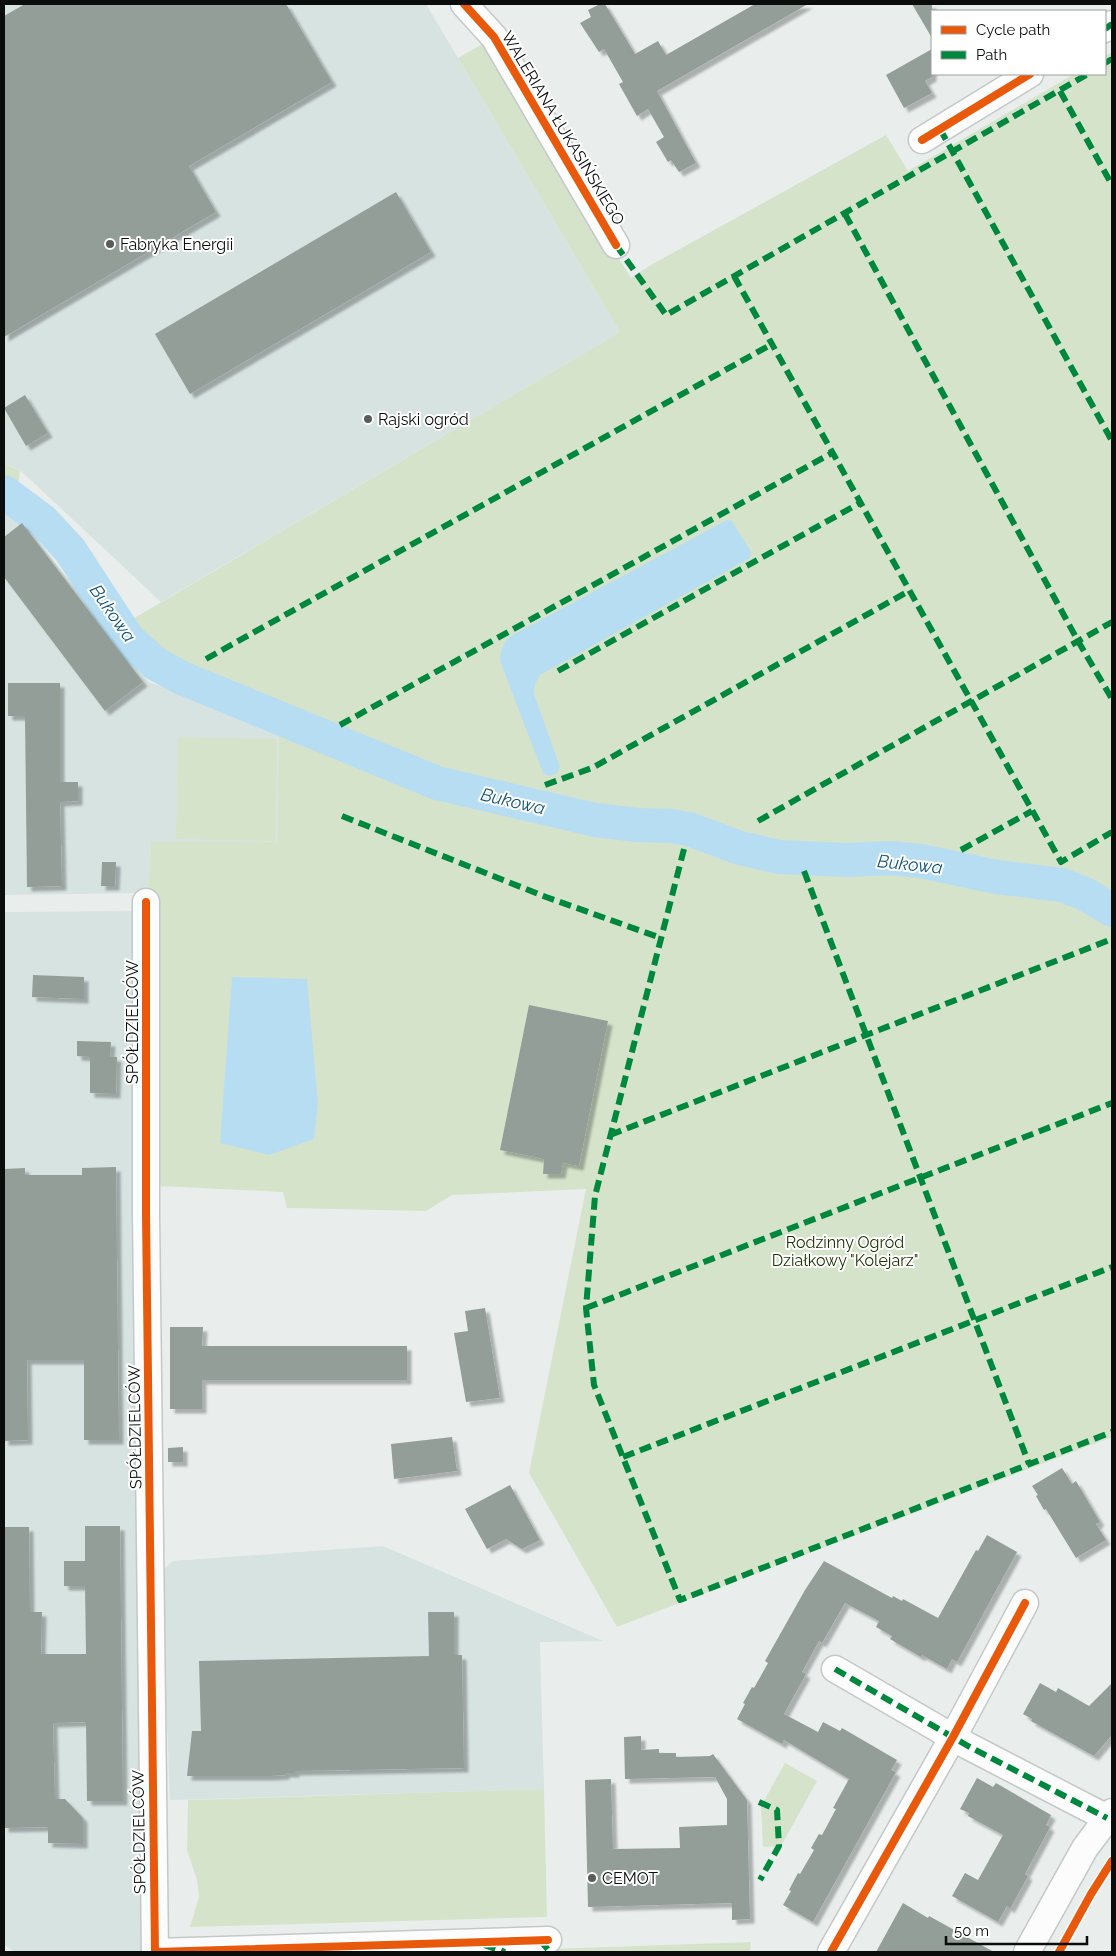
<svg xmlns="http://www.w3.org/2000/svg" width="1116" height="1956" font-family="Raleway,sans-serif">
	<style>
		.built { fill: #d7e3e1 }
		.green { fill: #d5e3cb }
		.water { fill: #b7ddf3 }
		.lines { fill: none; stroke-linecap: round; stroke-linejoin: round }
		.river { stroke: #b7ddf3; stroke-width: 34 }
		.building { fill: #939e98; filter: url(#shadow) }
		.minor-casing { stroke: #c4c8c7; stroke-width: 29 }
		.minor { stroke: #fcfcfc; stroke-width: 26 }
		.quiet { stroke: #00873e; stroke-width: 6; stroke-dasharray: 12 6; stroke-linecap: butt }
		.cycleway-casing { stroke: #fff; stroke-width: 11 }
		.cycleway { stroke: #e8590c; stroke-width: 8 }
		.poi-dot { fill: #585c5b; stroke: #fff; stroke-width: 2 }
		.labels { text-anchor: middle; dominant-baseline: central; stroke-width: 4; stroke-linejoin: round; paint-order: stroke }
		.street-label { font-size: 16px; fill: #0a0d0c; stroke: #fff }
		.poi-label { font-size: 16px; fill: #0a0d0c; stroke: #fff; text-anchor: start }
		.park-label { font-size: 16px; fill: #1c3000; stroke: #fff }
		.water-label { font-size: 18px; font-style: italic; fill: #185775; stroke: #fff }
	</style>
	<defs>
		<filter id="shadow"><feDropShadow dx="4.5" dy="4.5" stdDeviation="1" flood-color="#0004"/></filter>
	</defs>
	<rect width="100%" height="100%" fill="#e9eeed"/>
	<g class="built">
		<path d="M 4,4 L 426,4 L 620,332 L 161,602 L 21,471 L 4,463 Z"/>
		<path d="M 4,506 L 14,511 L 149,682 L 279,727 L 277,842 L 151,842 L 148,893 L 4,895 Z"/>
		<path d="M 136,911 L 141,1952 L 15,1952 L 4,1944 L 4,912 Z"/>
		<path d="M 383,1546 L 603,1641 L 540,1642 L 544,1789 L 170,1800 L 161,1571 L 173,1561 Z"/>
	</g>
	<g class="green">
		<path d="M 484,43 L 631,278 L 649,266 L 886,135 L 908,171 L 1074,74 L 1105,74 L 1105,56 L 1112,52 L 1112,894 L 1092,883 L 900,847 L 798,846 L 767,843 L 673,817 L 618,815 L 587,809 L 462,779 L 422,766 L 168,664 L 151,651 L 126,623 L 620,332 L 458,58 Z"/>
		<path d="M 4,463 L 20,471 L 14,511 L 4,506 Z"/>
		<path d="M 279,727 L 372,763 L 414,782 L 452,794 L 576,822 L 680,835 L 759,859 L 783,864 L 903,868 L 1045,893 L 1076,901 L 1112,921 L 1112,1437 L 617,1627 L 529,1473 L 586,1189 L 452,1195 L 426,1211 L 287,1208 L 283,1192 L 159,1186 L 148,893 L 151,842 L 277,842 Z"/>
		<path d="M 178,737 L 277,739 L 275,841 L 176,839 Z"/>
		<path d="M 785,1763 L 817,1781 L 781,1846 L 763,1847 L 761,1806 Z"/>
		<path d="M 544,1789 L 547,1917 L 190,1927 L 199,1897 L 197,1880 L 187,1850 L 188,1800 Z"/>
		<path d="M 751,1942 L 750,1952 L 554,1952 L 551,1949 Z"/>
	</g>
	<g class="water">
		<path d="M 727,520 L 732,521 L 751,552 L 750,558 L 540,675 L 535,684 L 534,694 L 560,767 L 557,773 L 550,776 L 543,773 L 500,661 C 500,650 503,645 509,637 Z"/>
		<path d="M 232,977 L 307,979 L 318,1104 L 314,1139 L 269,1155 L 220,1143 Z"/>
	</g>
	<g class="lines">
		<path class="river" d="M 4,492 L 43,521 L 70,550 L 128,639 L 156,664 L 182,678 L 437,783 L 595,820 L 637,825 L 671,826 L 689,829 L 740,848 L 779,857 L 847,860 L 890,858 L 921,861 L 996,877 L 1062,885 L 1085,894 L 1112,910"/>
	</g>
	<g class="building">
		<path d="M 25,4 L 286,4 L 332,82 L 189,166 L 216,212 L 4,337 L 4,16 Z"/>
		<path d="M 600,4 L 605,4 L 635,54 L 658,41 L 666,55 L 755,4 L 808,4 L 657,91 L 696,163 L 679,172 L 671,160 L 668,162 L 656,142 L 664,137 L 648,109 L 637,116 L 619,84 L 623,82 L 604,49 L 599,52 L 580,23 L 591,17 L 588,10 Z"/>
		<path d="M 912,4 L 932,4 L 932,38 Z"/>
		<path d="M 932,49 L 932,77 L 925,81 L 932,93 L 904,108 L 886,75 Z"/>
		<path d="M 396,192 L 431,252 L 190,394 L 155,334 Z"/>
		<path d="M 25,395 L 48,433 L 26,446 L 4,408 Z"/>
		<path d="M 22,523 L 143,682 L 105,711 L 4,577 L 4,537 Z"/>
		<path d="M 8,683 L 60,683 L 60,782 L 78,782 L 78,801 L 60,802 L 62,886 L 27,887 L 25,716 L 8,716 Z"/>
		<path d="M 102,862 L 116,862 L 115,886 L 101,886 Z"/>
		<path d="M 33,975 L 84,977 L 84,999 L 32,997 Z"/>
		<path d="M 529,1005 L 608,1021 L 579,1166 L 563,1163 L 561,1174 L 543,1174 L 544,1159 L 500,1150 Z"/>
		<path d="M 77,1041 L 111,1042 L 110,1057 L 117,1057 L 116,1094 L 90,1093 L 90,1057 L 77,1056 Z"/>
		<path d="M 116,1167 L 119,1440 L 84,1440 L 84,1360 L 27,1360 L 28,1440 L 4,1441 L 4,1169 L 25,1168 L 25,1175 L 82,1175 L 82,1168 Z"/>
		<path d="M 485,1308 L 500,1398 L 466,1402 L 454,1333 L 468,1331 L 465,1311 Z"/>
		<path d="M 170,1327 L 203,1327 L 202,1346 L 407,1346 L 407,1380 L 202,1380 L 202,1409 L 170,1409 Z"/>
		<path d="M 452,1437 L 457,1471 L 394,1479 L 391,1444 Z"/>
		<path d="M 183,1447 L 183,1462 L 168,1462 L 168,1448 Z"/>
		<path d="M 1062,1468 L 1072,1484 L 1076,1481 L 1100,1522 L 1096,1524 L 1106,1540 L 1076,1558 L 1046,1509 L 1044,1510 L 1036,1496 L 1038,1495 L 1032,1486 Z"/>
		<path d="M 510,1485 L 540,1540 L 522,1549 L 506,1539 L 487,1549 L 465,1509 Z"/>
		<path d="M 85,1526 L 120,1526 L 123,1801 L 87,1801 L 86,1722 L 53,1723 L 55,1799 L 65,1799 L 83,1818 L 83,1844 L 48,1843 L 48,1827 L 4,1828 L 4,1527 L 29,1527 L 30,1612 L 42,1612 L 41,1654 L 86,1654 L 85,1586 L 64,1586 L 64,1561 L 85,1561 Z"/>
		<path d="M 987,1535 L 1017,1552 L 957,1662 L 952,1659 L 947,1669 L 922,1655 L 921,1657 L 890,1639 L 892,1636 L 876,1627 L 879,1621 L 845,1603 L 822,1643 L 819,1641 L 802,1672 L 806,1674 L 784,1714 L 818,1732 L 823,1722 L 840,1731 L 842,1728 L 897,1760 L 891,1770 L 896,1772 L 813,1922 L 783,1905 L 791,1891 L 789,1890 L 798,1873 L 800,1874 L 814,1850 L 811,1848 L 819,1834 L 822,1835 L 836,1809 L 833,1808 L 849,1779 L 784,1740 L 782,1744 L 737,1719 L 745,1704 L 743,1703 L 752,1687 L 754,1688 L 768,1663 L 765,1661 L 805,1590 L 824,1561 L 892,1598 L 893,1596 L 902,1601 L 903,1599 L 938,1618 L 976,1550 L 978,1551 Z"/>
		<path d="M 428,1612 L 454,1612 L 454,1655 L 462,1655 L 464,1768 L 295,1771 L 295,1773 L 285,1773 L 285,1775 L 269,1776 L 187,1776 L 192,1731 L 201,1731 L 199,1661 L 429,1656 Z"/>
		<path d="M 1040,1683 L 1056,1692 L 1058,1688 L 1089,1706 L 1112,1683 L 1112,1735 L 1094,1756 L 1031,1721 L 1032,1719 L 1023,1714 Z"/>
		<path d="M 641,1736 L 641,1750 L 659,1749 L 659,1753 L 676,1753 L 676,1757 L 710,1756 L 713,1754 L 747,1800 L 750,1919 L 732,1920 L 732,1903 L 588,1907 L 585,1780 L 611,1779 L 613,1849 L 680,1848 L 679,1827 L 727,1825 L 727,1799 L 715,1777 L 625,1779 L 624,1737 Z"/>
		<path d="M 977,1778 L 993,1787 L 996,1783 L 1051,1815 L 1046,1825 L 1050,1827 L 1025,1874 L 1028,1876 L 1010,1909 L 1007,1906 L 998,1922 L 952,1896 L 965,1873 L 978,1880 L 1003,1835 L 968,1816 L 969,1813 L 960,1809 Z"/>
		<path d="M 903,1903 L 928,1918 L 929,1916 L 994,1952 L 876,1952 Z"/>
	</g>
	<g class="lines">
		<g class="minor-casing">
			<g id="minor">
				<path d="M 464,4 L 494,37 L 616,245"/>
				<path d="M 1105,29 L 1112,24"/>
				<path d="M 922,140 L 1030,74"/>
				<path d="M 146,902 L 146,1214 L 155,1952"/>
				<path d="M 835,1669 L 968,1746 L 1107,1818"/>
				<path d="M 155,1952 L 548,1940"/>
				<path d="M 831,1952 L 953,1737 L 1025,1603"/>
				<path d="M 1027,1952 L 1085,1848 L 1112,1812"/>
			</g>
		</g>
		<use href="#minor" class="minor"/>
		<g class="quiet">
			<path d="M 1105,29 L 1112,24"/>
			<path d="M 1105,63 L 1112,59"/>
			<path d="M 1060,91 L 1112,185"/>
			<path d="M 940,129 L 1112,441"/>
			<path d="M 845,214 L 1078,641 L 1112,699"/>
			<path d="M 616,245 L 666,315 L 1088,74"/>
			<path d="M 734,276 L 1061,862 L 1112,832"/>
			<path d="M 206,659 L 772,344"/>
			<path d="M 558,671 L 860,503"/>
			<path d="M 340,725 L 832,453"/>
			<path d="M 545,785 L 592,768 L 909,591"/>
			<path d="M 342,816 L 546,897 L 661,938"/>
			<path d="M 758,821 L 1112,622"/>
			<path d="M 684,849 L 595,1196 L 586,1308 L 594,1385 L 680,1600 L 1112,1432"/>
			<path d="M 961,850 L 1032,811"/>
			<path d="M 804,871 L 1029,1464"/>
			<path d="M 610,1135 L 1112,939"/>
			<path d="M 586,1308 L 1112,1103"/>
			<path d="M 623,1457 L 1112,1267"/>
			<path d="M 835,1669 L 968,1746 L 1107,1818"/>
			<path d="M 759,1802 L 777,1810 L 779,1846 L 760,1880"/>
			<path d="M 540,1940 L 550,1952"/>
			<path d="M 484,1945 L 505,1952"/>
		</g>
		<g class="cycleway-casing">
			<g id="cycleway">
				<path d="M 464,4 L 494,37 L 616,245"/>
				<path d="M 922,140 L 1030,74"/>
				<path d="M 146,902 L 146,1214 L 155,1952"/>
				<path d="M 155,1952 L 548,1940"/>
				<path d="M 831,1952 L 953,1737 L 1025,1603"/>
				<path d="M 1059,1952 L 1091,1894 L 1112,1861"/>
			</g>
		</g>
		<use href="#cycleway" class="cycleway"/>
	</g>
	<g class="poi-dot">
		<circle cx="110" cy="244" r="5"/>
		<circle cx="368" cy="419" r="5"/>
		<circle cx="592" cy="1878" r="5"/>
	</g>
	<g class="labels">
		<g class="street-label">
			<text transform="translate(563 128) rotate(59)">WALERIANA ŁUKASIŃSKIEGO</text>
			<text transform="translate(132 1022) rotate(-90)">SPÓŁDZIELCÓW</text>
			<text transform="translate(135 1427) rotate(-91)">SPÓŁDZIELCÓW</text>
			<text transform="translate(139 1832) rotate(-91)">SPÓŁDZIELCÓW</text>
		</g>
		<g class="poi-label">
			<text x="120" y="244">Fabryka Energii</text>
			<text x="378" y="419">Rajski ogród</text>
			<text x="602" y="1878">CEMOT</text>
		</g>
		<g class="park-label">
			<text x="845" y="1242">Rodzinny Ogród<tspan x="845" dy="18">Działkowy "Kolejarz"</tspan></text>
		</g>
		<g class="water-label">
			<text transform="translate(113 613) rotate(55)">Bukowa</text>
			<text transform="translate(513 801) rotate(13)">Bukowa</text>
			<text transform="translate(910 864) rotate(6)">Bukowa</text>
		</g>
	</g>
	<rect width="1116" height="1956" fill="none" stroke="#0a0d0c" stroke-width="10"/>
	<rect x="931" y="10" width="175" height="65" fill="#ffffff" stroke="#9d9e9e"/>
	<rect x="941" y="26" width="25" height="8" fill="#e8590c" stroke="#9d9e9e"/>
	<text x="976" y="35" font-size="15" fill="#0a0d0c">Cycle path</text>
	<rect x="941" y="51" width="25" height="8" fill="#00873e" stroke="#9d9e9e"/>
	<text x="976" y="60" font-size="15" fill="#0a0d0c">Path</text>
	<path d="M946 1936v8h141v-8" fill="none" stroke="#0a0d0c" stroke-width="2.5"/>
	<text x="954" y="1936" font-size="15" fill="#0a0d0c" stroke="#ffffff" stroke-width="4" paint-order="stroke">50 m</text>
</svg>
